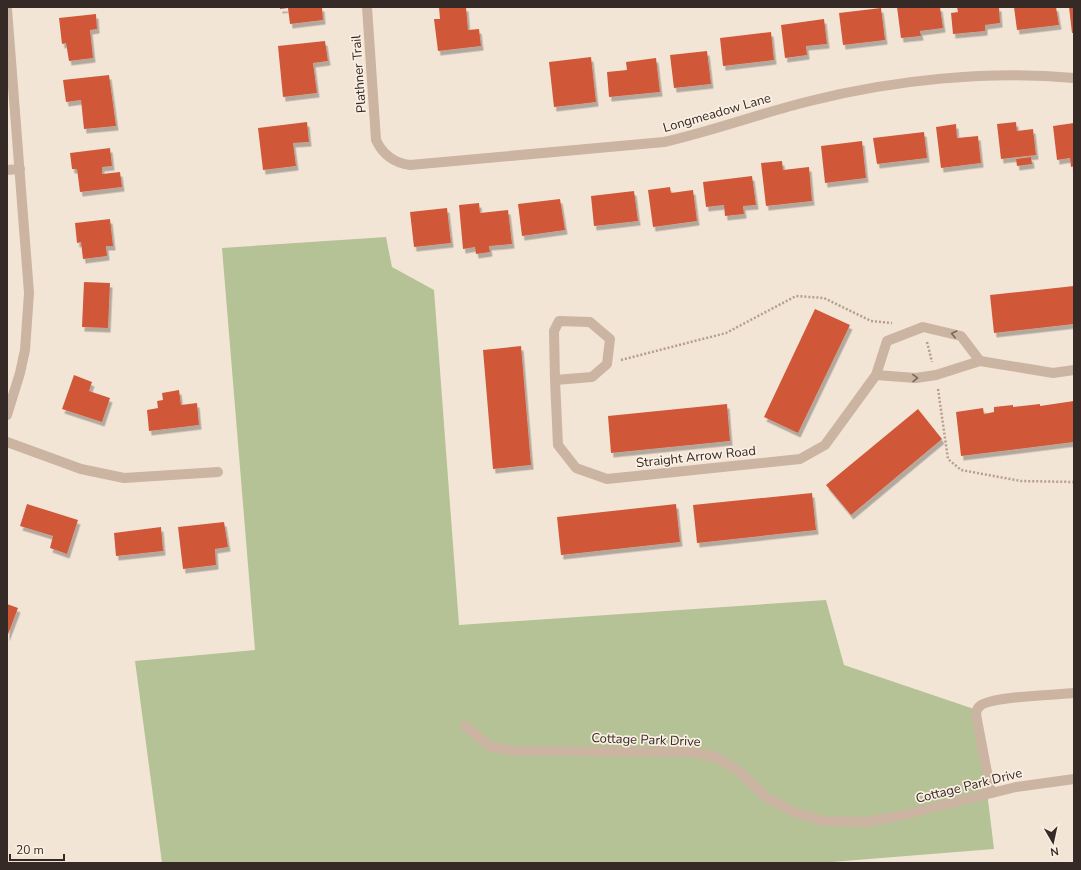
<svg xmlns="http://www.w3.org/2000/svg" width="1081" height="870" font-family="'Nunito Sans',sans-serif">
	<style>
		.green { fill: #b4c295 }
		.building { fill: #d05937; filter: url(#shadow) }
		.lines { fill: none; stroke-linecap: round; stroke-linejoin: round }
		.path { stroke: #b79e8c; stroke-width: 2.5; stroke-dasharray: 2 2; stroke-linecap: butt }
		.service { stroke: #cbb4a1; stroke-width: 10 }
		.minor { stroke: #cbb4a1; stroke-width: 10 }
		.oneway { stroke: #78685d }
		.labels { text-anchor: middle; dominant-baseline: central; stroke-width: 3.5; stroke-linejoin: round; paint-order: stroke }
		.street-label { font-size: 13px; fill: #352a25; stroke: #faefe2 }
	</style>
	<defs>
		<filter id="shadow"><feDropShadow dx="2.5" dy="4.5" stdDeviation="0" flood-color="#0004"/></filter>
	</defs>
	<rect width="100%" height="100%" fill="#f3e5d6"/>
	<path class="green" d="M 386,237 L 392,267 L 434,290 L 459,625 L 826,600 L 844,665 L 977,710 L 994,849 L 819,863 L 162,863 L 135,661 L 255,650 L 222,248 Z"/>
	<g class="building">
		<path d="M 280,7 L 322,7 L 323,20 L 290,24 L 288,8 L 280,9 Z"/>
		<path d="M 439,7 L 466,7 L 468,30 L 479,29 L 481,46 L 438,51 L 434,19 L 440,19 Z"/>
		<path d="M 897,7 L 940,7 L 943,28 L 920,31 L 921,36 L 901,38 Z"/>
		<path d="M 957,7 L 999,7 L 1000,23 L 985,25 L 985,31 L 953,34 L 951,13 L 958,12 Z"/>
		<path d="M 1014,7 L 1056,7 L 1059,25 L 1017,30 Z"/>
		<path d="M 1069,7 L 1074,7 L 1074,33 L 1072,33 Z"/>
		<path d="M 881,8 L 885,40 L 843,45 L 839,13 Z"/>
		<path d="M 96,14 L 97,29 L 90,30 L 93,58 L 69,61 L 66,43 L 62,44 L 59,18 Z"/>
		<path d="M 824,19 L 827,44 L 806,46 L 807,55 L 785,58 L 781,25 Z"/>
		<path d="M 771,32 L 774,60 L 723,66 L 720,38 Z"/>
		<path d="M 325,41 L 328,61 L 313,63 L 317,93 L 283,97 L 278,46 Z"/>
		<path d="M 707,51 L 711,84 L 674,88 L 670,55 Z"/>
		<path d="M 591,57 L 596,102 L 554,107 L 549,62 Z"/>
		<path d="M 656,58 L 660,92 L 609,97 L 607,72 L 627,70 L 626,62 Z"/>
		<path d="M 109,75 L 116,126 L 84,129 L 81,100 L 66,102 L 63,80 Z"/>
		<path d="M 307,122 L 309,142 L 293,143 L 296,166 L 263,170 L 258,128 Z"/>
		<path d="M 1016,122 L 1017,131 L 1033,129 L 1036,155 L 1001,159 L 997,124 Z"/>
		<path d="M 1074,123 L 1074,166 L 1071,167 L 1070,158 L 1057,160 L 1053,126 Z"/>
		<path d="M 956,124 L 957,138 L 978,136 L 981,163 L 941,168 L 936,127 Z"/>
		<path d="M 924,132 L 927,158 L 877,164 L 873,138 Z"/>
		<path d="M 862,141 L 866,178 L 825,183 L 821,146 Z"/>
		<path d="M 110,148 L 112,166 L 102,167 L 102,174 L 120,172 L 122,187 L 80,192 L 77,169 L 72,169 L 70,153 Z"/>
		<path d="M 1031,157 L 1032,164 L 1017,166 L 1016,159 Z"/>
		<path d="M 782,161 L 783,170 L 809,167 L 812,201 L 766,206 L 761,163 Z"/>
		<path d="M 752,176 L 756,205 L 743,206 L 744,214 L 725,216 L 724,205 L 706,207 L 703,182 Z"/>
		<path d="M 670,187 L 671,193 L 693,190 L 697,221 L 653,227 L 648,190 Z"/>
		<path d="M 634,191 L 638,221 L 594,226 L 591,196 Z"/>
		<path d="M 560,199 L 565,230 L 522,236 L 518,204 Z"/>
		<path d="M 479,203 L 480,213 L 508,210 L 512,244 L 489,246 L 490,252 L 476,254 L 475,247 L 463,249 L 459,205 Z"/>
		<path d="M 447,208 L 451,243 L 414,247 L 410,212 Z"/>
		<path d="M 110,219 L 113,246 L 106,246 L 107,256 L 83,259 L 81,242 L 77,243 L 75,223 Z"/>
		<path d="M 84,282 L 110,283 L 108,328 L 82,327 Z"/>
		<path d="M 1074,286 L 1074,324 L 994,333 L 990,295 Z"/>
		<path d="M 815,309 L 850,325 L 798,433 L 764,417 Z"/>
		<path d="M 521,346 L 531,465 L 493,469 L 483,350 Z"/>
		<path d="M 74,375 L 92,382 L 89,391 L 110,398 L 102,422 L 62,409 Z"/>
		<path d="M 179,390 L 181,405 L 197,403 L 199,425 L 149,431 L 147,410 L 158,408 L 157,401 L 163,400 L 162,393 Z"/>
		<path d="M 1074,401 L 1074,442 L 961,456 L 956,412 L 983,408 L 984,414 L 994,412 L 994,407 L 1013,405 L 1013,407 L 1040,404 L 1040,406 Z"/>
		<path d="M 727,404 L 730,441 L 611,453 L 608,416 Z"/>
		<path d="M 918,409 L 942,439 L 851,515 L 826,485 Z"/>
		<path d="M 812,493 L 816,530 L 697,543 L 693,505 Z"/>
		<path d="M 27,504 L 78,520 L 67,554 L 50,548 L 53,536 L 20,526 Z"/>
		<path d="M 676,504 L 680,542 L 561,555 L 557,517 Z"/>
		<path d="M 224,522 L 228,547 L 215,549 L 216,565 L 183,569 L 178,527 Z"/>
		<path d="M 161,527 L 163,551 L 116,556 L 114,533 Z"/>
		<path d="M 7,604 L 18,608 L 7,637 Z"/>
	</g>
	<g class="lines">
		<g class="path">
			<path d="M 927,342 L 932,362"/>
			<path d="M 621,360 L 726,333 L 796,296 L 824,298 L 871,321 L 892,323"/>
			<path d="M 938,389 L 948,459 L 961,470 L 1021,481 L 1074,482"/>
		</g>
		<path class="service" d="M 991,793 L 977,720 C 976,715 975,710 980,706 C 991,696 1056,695 1074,693"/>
		<g class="minor">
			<path d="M 367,7 L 376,140 C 383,155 394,163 410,165 L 664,142 C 713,131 761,113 810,101 C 893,80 989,70 1074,78"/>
			<path d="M 7,9 L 29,293 L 25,350 L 20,373 L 7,415"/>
			<path d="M 7,170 L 20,169"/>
			<path d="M 876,375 L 916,378 L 936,375 L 980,361 L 1053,373 L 1074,370"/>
			<path d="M 555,380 L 554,331 L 559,321 L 590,322 L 610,339 L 607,364 L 592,377 L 555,380 L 558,445 L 576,468 L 607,479 L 800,459 L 825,445 L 876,375 L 887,341 L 923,327 L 961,336 L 980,361"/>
			<path d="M 7,442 L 81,469 L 124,478 L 218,472"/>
			<path d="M 465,726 L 491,747 L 513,751 L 692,752 L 716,757 L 740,772 L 767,798 L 794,812 L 823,821 L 864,822 L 895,817 L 1016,787 L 1074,779"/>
		</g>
	</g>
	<defs><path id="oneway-chevron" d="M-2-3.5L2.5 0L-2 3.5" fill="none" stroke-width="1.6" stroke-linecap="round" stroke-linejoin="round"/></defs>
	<g class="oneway">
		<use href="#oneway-chevron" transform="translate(954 334) rotate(-167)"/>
		<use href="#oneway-chevron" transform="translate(915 378) rotate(-1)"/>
	</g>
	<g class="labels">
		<g class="street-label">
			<text transform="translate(359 74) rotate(-94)">Plathner Trail</text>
			<text transform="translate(717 113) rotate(-16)">Longmeadow Lane</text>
			<text transform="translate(696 457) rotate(-6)">Straight Arrow Road</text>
			<text transform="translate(646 740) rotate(2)">Cottage Park Drive</text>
			<text transform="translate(969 786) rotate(-14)">Cottage Park Drive</text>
		</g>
	</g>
	<rect width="1081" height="870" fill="none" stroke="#352a25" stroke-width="16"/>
	<g transform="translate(1053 842) rotate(171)" stroke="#faefe2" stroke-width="3" paint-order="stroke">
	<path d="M0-3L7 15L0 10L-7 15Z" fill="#352a25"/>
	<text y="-6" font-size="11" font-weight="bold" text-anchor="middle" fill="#352a25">N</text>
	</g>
	<path d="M10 854v6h54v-6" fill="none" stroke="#352a25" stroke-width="2"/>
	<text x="16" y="854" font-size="12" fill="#352a25" stroke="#faefe2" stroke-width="3" paint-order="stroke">20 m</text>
</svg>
